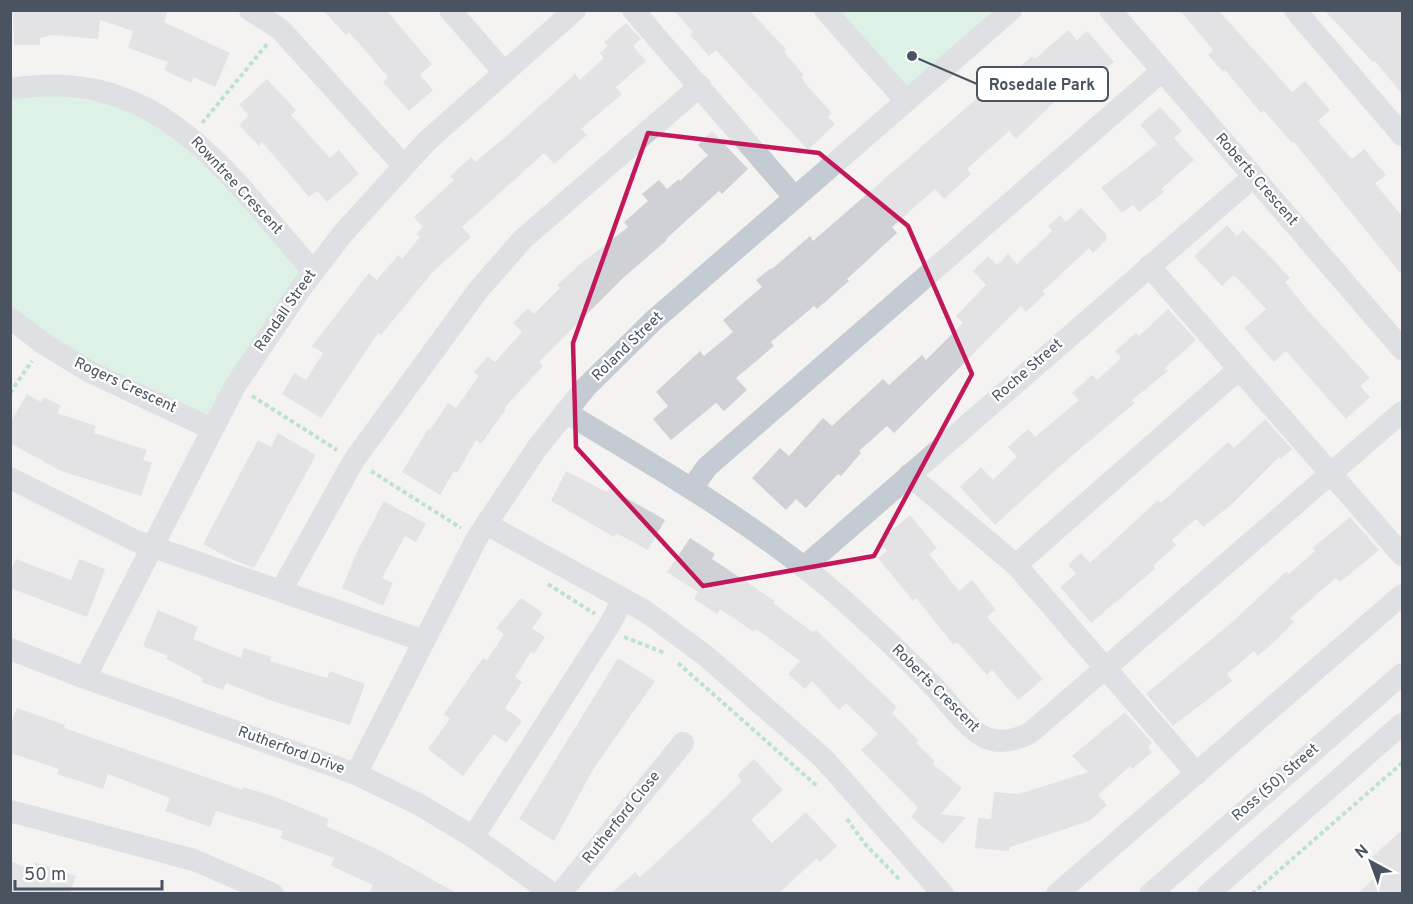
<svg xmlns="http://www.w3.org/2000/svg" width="1413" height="904" font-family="Overpass,sans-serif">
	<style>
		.green { fill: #c3f0d9 }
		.building { fill: #cfd1d6 }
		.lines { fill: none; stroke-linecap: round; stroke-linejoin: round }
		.path { stroke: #7bceae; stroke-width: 4; stroke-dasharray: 4.5 3; stroke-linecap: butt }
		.minor { stroke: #c4cbd3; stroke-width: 22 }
		.marked { fill: none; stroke: #c2185b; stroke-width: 4.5; stroke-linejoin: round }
		.labels { text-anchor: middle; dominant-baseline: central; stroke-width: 4.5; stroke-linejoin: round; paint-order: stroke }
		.street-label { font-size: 15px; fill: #4a5360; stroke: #fff }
		.leader { fill: none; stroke: #4a5360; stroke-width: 2 }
		.callout-dot { fill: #4a5360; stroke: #fff; stroke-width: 2 }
		.callout { fill: #fff; stroke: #4a5360; stroke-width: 2 }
		.callout-label { font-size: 16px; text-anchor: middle; font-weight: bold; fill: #4a5360 }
	</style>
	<rect width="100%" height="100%" fill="#f4f3f2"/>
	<g class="green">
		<path d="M 825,11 L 1011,11 L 906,101 Z"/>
		<path d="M 10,89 L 150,109 L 313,271 L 212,429 L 11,318 Z"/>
	</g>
	<g class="building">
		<path d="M 13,10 L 168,10 L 164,22 L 230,53 L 215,87 L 194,77 L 191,83 L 164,70 L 168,62 L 128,48 L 133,31 L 100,20 L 98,39 L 52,35 L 40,38 L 40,45 L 14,45 Z"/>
		<path d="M 323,10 L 386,10 L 432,64 L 420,75 L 433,90 L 409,111 L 383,82 L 388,77 L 349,32 L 346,35 Z"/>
		<path d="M 673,10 L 749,10 L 786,49 L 784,52 L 804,75 L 801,77 L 810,89 L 832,113 L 828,117 L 835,124 L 808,150 L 716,50 L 709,56 L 690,35 L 693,32 Z"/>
		<path d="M 1180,10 L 1218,10 L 1292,92 L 1305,81 L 1330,110 L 1318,121 L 1352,159 L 1364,149 L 1386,175 L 1375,183 L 1402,216 L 1402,275 L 1294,142 L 1292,143 L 1264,111 L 1261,113 L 1225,70 L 1223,72 L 1208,55 L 1213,50 Z"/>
		<path d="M 1324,10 L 1402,10 L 1402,94 L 1375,61 L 1373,62 Z"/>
		<path d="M 626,23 L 641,39 L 633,46 L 646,61 L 616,87 L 622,94 L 581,129 L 587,135 L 554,164 L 544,153 L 462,227 L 471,237 L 432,273 L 381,335 L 378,333 L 321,418 L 282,394 L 294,373 L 306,380 L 323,353 L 312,346 L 369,273 L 377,280 L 398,255 L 402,259 L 420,237 L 416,234 L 423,227 L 414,217 L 454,180 L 450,176 L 471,157 L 475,162 L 503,139 L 575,74 L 580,80 L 604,58 L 600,53 L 608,46 L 604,42 Z"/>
		<path d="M 1068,30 L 1077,40 L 1087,31 L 1114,62 L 1087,85 L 1080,77 L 1016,139 L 1009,131 L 967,169 L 971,174 L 944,199 L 935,189 L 892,227 L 897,233 L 847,279 L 849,281 L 817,309 L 814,306 L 771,342 L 774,346 L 736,378 L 747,390 L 724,411 L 716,403 L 671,440 L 653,419 L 668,406 L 656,392 L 700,351 L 704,356 L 733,332 L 723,320 L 762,287 L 756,280 L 771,268 L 772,269 L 810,236 L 813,241 L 998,80 L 1001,84 L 1032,56 L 1035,59 Z"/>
		<path d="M 267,79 L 296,110 L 291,115 L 330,158 L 339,150 L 359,174 L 327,202 L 317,191 L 309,197 L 262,142 L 259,146 L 239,125 L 249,115 L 239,105 Z"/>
		<path d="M 1160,107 L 1182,131 L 1174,138 L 1194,160 L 1161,189 L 1164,192 L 1139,212 L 1133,205 L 1122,213 L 1101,188 L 1157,144 L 1140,125 Z"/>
		<path d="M 712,131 L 748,169 L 722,194 L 719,191 L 666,239 L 667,240 L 623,278 L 539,362 L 543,366 L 504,408 L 506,409 L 481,444 L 476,440 L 457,473 L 454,471 L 440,495 L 402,472 L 428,429 L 430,430 L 448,403 L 456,408 L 479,376 L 474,372 L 488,356 L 495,362 L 522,332 L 513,323 L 528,308 L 534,314 L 560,288 L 557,285 L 579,265 L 628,227 L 624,222 L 648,201 L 642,194 L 659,180 L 667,189 L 679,179 L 680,181 L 708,155 L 698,145 Z"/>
		<path d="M 1081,208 L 1106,234 L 1106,240 L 1093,253 L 1089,248 L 1043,291 L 1045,294 L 1026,312 L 1021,306 L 894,433 L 887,426 L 859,451 L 861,453 L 841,476 L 838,474 L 806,508 L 796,499 L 786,510 L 752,478 L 780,448 L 789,456 L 823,418 L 832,426 L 883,379 L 889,385 L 922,355 L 926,360 L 963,323 L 956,316 L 986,285 L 973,271 L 988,256 L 997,265 L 1008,254 L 1017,264 L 1052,231 L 1048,226 L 1060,215 L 1066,222 Z"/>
		<path d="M 1227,225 L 1237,236 L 1243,230 L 1266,252 L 1290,278 L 1285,282 L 1305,307 L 1370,378 L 1360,386 L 1370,397 L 1346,419 L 1286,351 L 1274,362 L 1244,328 L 1266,309 L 1234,275 L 1222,286 L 1194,256 Z"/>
		<path d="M 1168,309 L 1196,340 L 1165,368 L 1168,371 L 1132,400 L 1135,403 L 1060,466 L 995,525 L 960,487 L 981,467 L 993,480 L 1017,457 L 1008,447 L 1028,429 L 1035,437 L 1079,400 L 1072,393 L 1092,375 L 1097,380 L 1121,358 L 1115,351 L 1136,333 L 1139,336 Z"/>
		<path d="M 27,394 L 41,402 L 44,397 L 61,406 L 57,413 L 96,426 L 94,433 L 147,450 L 143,460 L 152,463 L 141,496 L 61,471 L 10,443 L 10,423 Z"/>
		<path d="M 1265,419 L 1292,449 L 1281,459 L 1279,457 L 1232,504 L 1203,527 L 1196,519 L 1172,540 L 1176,545 L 1153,566 L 1155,569 L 1091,623 L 1060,587 L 1076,574 L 1068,565 L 1081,553 L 1090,563 L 1158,500 L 1161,503 L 1228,442 L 1234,448 Z"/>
		<path d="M 278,433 L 316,455 L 254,568 L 233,560 L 203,544 L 258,440 L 271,447 Z"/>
		<path d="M 566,471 L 607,492 L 609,488 L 665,520 L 648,550 L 616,533 L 614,537 L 551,501 Z"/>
		<path d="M 384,501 L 426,524 L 416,542 L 405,536 L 382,578 L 393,583 L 383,606 L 342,588 L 357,552 Z"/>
		<path d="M 910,515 L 937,548 L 929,554 L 959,591 L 972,580 L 996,610 L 987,617 L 1043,679 L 1018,700 L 992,670 L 987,675 L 957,642 L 953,644 L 916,598 L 913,601 L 878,558 L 887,551 L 879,541 Z"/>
		<path d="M 1350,517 L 1379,550 L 1340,582 L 1336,578 L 1316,595 L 1290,618 L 1294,622 L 1274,642 L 1258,656 L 1254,651 L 1227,674 L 1232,681 L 1173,726 L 1146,694 L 1230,624 L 1286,572 L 1289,574 L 1315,551 L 1312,548 Z"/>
		<path d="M 690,538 L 715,554 L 712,559 L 775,601 L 773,603 L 813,632 L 816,630 L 897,707 L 892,713 L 919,741 L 916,743 L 935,761 L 933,764 L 962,788 L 941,814 L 966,817 L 943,844 L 911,817 L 918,808 L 861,750 L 878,734 L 846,703 L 839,710 L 812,681 L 805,689 L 788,674 L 800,661 L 756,629 L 754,632 L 720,609 L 717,614 L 694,599 L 698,592 L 667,572 Z"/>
		<path d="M 16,559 L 71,580 L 79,559 L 105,569 L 87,617 L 10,588 L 10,573 Z"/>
		<path d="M 521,598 L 543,613 L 532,628 L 545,637 L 534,654 L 531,652 L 515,677 L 522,682 L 505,708 L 522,721 L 506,743 L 494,734 L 463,776 L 428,749 L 450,719 L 444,714 L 483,658 L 487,660 L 504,634 L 496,628 Z"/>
		<path d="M 158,610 L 198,627 L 193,639 L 241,658 L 244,648 L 272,657 L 270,661 L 327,678 L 330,671 L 365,684 L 350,725 L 275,702 L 226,683 L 223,690 L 201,682 L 203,678 L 166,659 L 168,656 L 143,646 Z"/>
		<path d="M 618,658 L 655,681 L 594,768 L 554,841 L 519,819 Z"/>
		<path d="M 17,708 L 65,725 L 64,728 L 243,790 L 243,787 L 273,796 L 329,819 L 326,826 L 379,850 L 458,894 L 369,894 L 373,885 L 331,866 L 334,858 L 280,838 L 283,831 L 216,811 L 210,827 L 165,811 L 170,798 L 108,774 L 103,789 L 57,774 L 59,769 L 10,753 L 10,727 Z"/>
		<path d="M 1125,712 L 1152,743 L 1148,747 L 1152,752 L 1132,769 L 1130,766 L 1098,795 L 1107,805 L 1089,821 L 1010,847 L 1009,851 L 975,848 L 978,818 L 991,819 L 994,792 L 1019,794 L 1088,772 L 1072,756 Z"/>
		<path d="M 754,759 L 783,790 L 751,820 L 772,843 L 806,812 L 837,846 L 820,862 L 817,858 L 778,894 L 611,894 L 635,872 L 640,877 L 700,822 L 742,781 L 737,775 Z"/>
		<path d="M 1402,830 L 1402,894 L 1358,894 L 1383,869 L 1372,857 Z"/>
		<path d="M 10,861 L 32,870 L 34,862 L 76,876 L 70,894 L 10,894 Z"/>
	</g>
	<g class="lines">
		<g class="path">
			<path d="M 202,123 L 268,43"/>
			<path d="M 10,393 L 32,361"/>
			<path d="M 252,396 L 337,450"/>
			<path d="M 371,471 L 461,528"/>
			<path d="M 548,584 L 595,614"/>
			<path d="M 624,637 L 665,653"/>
			<path d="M 678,663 L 818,787"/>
			<path d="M 847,819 L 865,844 L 901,881"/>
			<path d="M 1252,894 L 1402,763"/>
		</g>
		<g class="minor">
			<path d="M 250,10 L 280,29 L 403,165"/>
			<path d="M 450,10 L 504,72"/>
			<path d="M 633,10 L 795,198"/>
			<path d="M 825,10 L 906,101"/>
			<path d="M 1110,10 L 1402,349"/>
			<path d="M 1295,10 L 1402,135"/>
			<path d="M 10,89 C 160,64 227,174 313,271"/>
			<path d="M 1149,266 L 1402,555"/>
			<path d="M 10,318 L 44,344 L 90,372 L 212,429"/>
			<path d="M 565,412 C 660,469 756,524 840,597 C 872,626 905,656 935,688 C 949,703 962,722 979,734 C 995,745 1014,741 1030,733 L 1402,412"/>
			<path d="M 909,475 L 1016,565 L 1197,774"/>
			<path d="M 10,478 L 136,541 L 424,641"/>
			<path d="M 692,488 L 707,467 L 1162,71"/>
			<path d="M 486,524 L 645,611 L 706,656 L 823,758 L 943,894"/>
			<path d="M 1016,565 L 1239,369"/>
			<path d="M 804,567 L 1253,177"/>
			<path d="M 282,589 L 354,460 L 479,289 L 523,239 L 700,86"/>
			<path d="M 10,649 L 85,678 L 356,774 L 420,805 L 473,837 L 553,894"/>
			<path d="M 85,678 L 235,386 L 301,288 L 344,232 L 428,140 L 575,10"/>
			<path d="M 356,774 L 477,538 L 537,448 L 586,387 L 653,321 L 1011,10"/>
			<path d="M 10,811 L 194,860 L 273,894"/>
			<path d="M 473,837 L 610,624 L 623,599"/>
			<path d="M 560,894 L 683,743"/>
			<path d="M 1057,894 L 1402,595"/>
			<path d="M 1150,894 L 1402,674"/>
			<path d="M 1208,894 L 1402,724"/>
		</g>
	</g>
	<path d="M0 0H1413V904H0ZM 648,133 L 819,153 L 908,226 L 972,374 L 874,556 L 703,586 L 576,447 L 573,343 Z" fill="#f4f3f2" fill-opacity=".55" fill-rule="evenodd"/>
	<path class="marked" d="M 648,133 L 819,153 L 908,226 L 972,374 L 874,556 L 703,586 L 576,447 L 573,343 Z"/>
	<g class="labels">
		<g class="street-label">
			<text transform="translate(1256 180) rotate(49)">Roberts Crescent</text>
			<text transform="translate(236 186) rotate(47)">Rowntree Crescent</text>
			<text transform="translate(286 311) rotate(-55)">Randall Street</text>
			<text transform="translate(628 347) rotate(-44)">Roland Street</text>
			<text transform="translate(1028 371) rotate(-41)">Roche Street</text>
			<text transform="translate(125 386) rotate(25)">Rogers Crescent</text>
			<text transform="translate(935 689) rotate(45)">Roberts Crescent</text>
			<text transform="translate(291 751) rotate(20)">Rutherford Drive</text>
			<text transform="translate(1276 783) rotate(-41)">Ross (50) Street</text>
			<text transform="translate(622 818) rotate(-51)">Rutherford Close</text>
		</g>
	</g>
	<path class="leader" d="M912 56L977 84"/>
	<circle class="callout-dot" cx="912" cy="56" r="6"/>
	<rect class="callout" x="977" y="67" width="131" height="34" rx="6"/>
	<g class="callout-label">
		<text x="1042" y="90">Rosedale Park</text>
	</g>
	<rect width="1413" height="904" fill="none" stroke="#4a5360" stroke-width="24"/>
	<g transform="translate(1371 862) rotate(319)" stroke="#ffffff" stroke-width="4.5" paint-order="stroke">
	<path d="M0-4.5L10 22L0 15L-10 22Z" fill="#4a5360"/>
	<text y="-9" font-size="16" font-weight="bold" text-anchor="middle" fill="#4a5360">N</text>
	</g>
	<path d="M15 880v9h147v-9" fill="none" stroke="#4a5360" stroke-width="3"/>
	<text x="24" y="880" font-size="18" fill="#4a5360" stroke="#ffffff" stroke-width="4.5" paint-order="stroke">50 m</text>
</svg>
